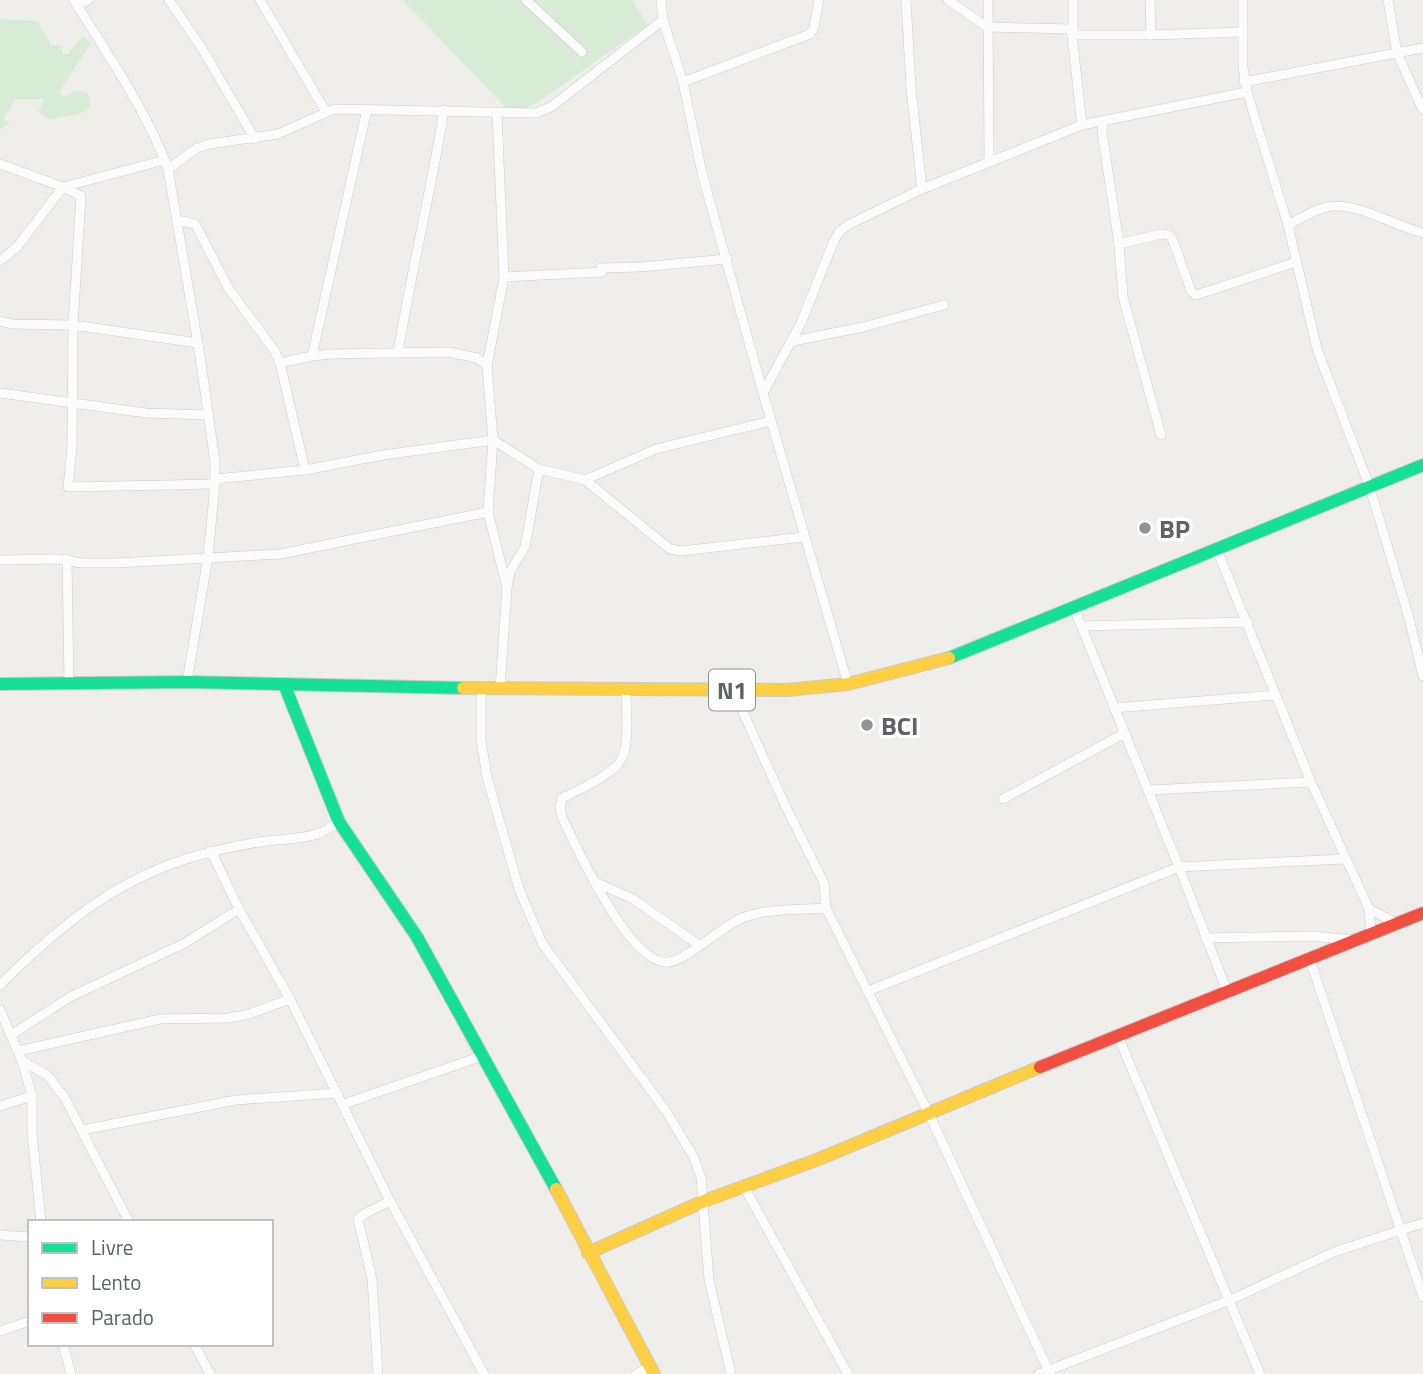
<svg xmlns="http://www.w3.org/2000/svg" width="1423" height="1374" font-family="'Titillium Web',sans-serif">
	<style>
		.green { fill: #d8ebd6 }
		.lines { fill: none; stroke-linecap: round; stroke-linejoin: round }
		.street-casing { stroke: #cbcccc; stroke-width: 10 }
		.fast-casing { stroke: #cacacb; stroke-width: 14 }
		.slow-casing { stroke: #cacacb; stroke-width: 14 }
		.jam-casing { stroke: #cacacb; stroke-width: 14 }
		.street { stroke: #fdfcfc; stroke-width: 9 }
		.fast { stroke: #16e098; stroke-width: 12 }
		.slow { stroke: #ffcf43; stroke-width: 12 }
		.jam { stroke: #f24e42; stroke-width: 12 }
		.poi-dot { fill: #919496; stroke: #fff; stroke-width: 2.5 }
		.labels { text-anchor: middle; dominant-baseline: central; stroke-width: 7; stroke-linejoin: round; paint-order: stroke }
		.shield { fill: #fff; stroke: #8f9295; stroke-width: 2 }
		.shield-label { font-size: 24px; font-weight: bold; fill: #5f6368 }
		.poi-label { font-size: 26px; font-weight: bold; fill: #5f6368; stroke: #fff; text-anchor: start }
	</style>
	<rect width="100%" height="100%" fill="#efeeea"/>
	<g class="green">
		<path d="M 403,0 L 632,0 L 648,25 L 538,102 L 521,110 L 507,109 Z"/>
		<path d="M 3,19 L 37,21 L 51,45 L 61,46 L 62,54 L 68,54 L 83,37 L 91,43 L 59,92 L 64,97 L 77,90 L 88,93 L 90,106 L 85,112 L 50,120 L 39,112 L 44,99 L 16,99 L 3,119 L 10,123 L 0,129 L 0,20 Z"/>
	</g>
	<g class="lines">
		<g class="street-casing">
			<g id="street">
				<path d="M 74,0 C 107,54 146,109 168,169 L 200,356 L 215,462 L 215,484 L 208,557 L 187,682"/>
				<path d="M 169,0 L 201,47 L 255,139"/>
				<path d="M 260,0 L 326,112"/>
				<path d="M 526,0 L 582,52"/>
				<path d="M 661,0 L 663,20 L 683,82 L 702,173 L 763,393 L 848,684"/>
				<path d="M 906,0 L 911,88 L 922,189"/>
				<path d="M 948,0 L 987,27 L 1073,29 L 1072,35 L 1151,35 L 1243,32"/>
				<path d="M 988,0 L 989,162"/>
				<path d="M 1073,0 L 1073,29"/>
				<path d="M 1150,0 L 1151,35"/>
				<path d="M 1243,0 L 1243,67 L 1247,92 L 1288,225 L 1317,349 L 1370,488 L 1409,618 L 1423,676"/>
				<path d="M 1388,0 L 1397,53 L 1423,110"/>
				<path d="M 77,6 L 88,0"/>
				<path d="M 1072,35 L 1082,125"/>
				<path d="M 683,82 L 810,34 L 814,27 L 819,0"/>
				<path d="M 1244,82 L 1423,48"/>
				<path d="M 497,113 L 504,277 L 487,366 L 493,440 L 488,512 L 507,588"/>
				<path d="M 1103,121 L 1102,132 L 1119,244 L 1123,297 L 1161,435"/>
				<path d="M 0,164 L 63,187 L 81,196 L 73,325 L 72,447 L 68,487 L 215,484"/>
				<path d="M 168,169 L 197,148 L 209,144 L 278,134 L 334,109 L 536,113 L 551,107 L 663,20"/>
				<path d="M 177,220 L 195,224 L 229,289 L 274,350 L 280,363 L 305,470"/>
				<path d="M 1288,225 C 1302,218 1318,207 1334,206 C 1361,205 1396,226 1423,233"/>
				<path d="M 1119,244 L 1161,234 L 1169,235 L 1173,240 L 1191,291 L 1196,295 L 1296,262"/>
				<path d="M 0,261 L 17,247 L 63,187 L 165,160"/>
				<path d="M 504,277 L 602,272 L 601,268 L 641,267 L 727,259"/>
				<path d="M 0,321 L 12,324 L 73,325 L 198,343"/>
				<path d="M 793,341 L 863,327 L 944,305"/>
				<path d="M 398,353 C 411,272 431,192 444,110"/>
				<path d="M 312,356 L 367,109"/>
				<path d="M 280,363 L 312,356 L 332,354 L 449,352 L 477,358 L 487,366"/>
				<path d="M 0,393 L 146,413 L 209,415"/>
				<path d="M 763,393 L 801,323 L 833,243 L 839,232 L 848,225 L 922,189 L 1082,125 L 1247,92"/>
				<path d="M 215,479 L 305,470 L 383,455 L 493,440 L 539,469 L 585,480 L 670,549 L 681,551 L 804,537"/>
				<path d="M 585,480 L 656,449 L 771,421"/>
				<path d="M 1217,550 L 1311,782 L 1369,909 L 1371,933"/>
				<path d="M 67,559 L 69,685"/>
				<path d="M 0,560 L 58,559 L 82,563 L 117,563 L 280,554 L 488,512"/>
				<path d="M 1074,608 L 1179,867 L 1227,991"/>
				<path d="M 1081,626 L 1248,622"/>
				<path d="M 481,688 L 481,740 L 487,777 L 519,889 L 542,943 L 666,1111 L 693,1156 L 701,1177 L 709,1280 L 731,1374"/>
				<path d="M 500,689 L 507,588 L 510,572 L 525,547 L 539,469"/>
				<path d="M 626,689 C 626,707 630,745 621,760 C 613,775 578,790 562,798 L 560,807 L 562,817 C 577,848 630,967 669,962 C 687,960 722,926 742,918 C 767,908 800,910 826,908"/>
				<path d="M 733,690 L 784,803 L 824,883 L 826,908 L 928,1112 L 1050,1374"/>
				<path d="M 1114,708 L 1276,695"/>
				<path d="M 1148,790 L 1311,782"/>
				<path d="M 1003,799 L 1125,733"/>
				<path d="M 211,851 L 239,909 L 290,999 L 390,1201 L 484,1374"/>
				<path d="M 595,882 L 633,899 L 699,945"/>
				<path d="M 1369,909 L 1396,923"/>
				<path d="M 1206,938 L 1313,936 L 1351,940"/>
				<path d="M 1309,957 L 1423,1297"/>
				<path d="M 0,985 C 63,922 126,871 215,851 C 232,847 250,843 267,841 C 284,839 304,839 320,833 C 327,830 333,825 339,822"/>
				<path d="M 868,991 L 1179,867 L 1345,859"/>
				<path d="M 0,1010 L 22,1061 L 32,1096 L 32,1133 L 41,1222"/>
				<path d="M 11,1035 L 70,997 L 185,943 L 239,909"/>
				<path d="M 1118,1036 L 1260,1374"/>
				<path d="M 18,1051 L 160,1019 L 227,1018 L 246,1015 L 290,999"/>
				<path d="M 22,1061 L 47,1075 L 65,1098 L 129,1222"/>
				<path d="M 344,1104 L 482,1056"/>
				<path d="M 0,1106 L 32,1096"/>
				<path d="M 82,1130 L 236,1100 L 337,1093"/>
				<path d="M 743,1185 L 848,1374"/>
				<path d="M 0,1235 L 30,1237"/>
				<path d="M 0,1331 L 30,1321"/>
				<path d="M 63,1344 L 71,1374"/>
				<path d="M 194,1344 L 210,1374"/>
				<path d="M 378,1374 L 372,1279 L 358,1219 L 364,1214 L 390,1201"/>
				<path d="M 636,1374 L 650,1367"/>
				<path d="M 1039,1374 L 1230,1300 L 1334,1252 L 1423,1223"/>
			</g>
		</g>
		<g class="fast-casing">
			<g id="fast">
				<path d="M 949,658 L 1423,465"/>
				<path d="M 0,684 L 187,682 L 463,688"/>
				<path d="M 284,684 L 339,822 L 417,937 L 556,1189"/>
			</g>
		</g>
		<g class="slow-casing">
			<g id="slow">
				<path d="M 463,688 L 787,690 L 848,684 L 949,658"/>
				<path d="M 556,1189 L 654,1374"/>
				<path d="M 588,1253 L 704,1201 L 819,1159 L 1040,1067"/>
			</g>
		</g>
		<g class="jam-casing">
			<path id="jam" d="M 1040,1067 L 1423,913"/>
		</g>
		<use href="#street" class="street"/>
		<use href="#fast" class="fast"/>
		<use href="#slow" class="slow"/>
		<use href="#jam" class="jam"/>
	</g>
	<g class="poi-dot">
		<circle cx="1145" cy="528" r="7"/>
		<circle cx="867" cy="725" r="7"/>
	</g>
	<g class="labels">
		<rect class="shield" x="709" y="669.5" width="46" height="41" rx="5"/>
		<g class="shield-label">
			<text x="732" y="690">N1</text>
		</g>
		<g class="poi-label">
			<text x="1159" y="528">BP</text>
			<text x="881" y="725">BCI</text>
		</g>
	</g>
	<rect x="28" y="1220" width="245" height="126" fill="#ffffff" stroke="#bfc1c3" stroke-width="2"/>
	<rect x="42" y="1243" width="35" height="10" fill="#16e098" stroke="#bfc1c3" stroke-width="2"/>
	<text x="91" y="1255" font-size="21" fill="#5f6368">Livre</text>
	<rect x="42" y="1278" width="35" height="10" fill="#ffcf43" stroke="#bfc1c3" stroke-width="2"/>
	<text x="91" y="1290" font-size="21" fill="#5f6368">Lento</text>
	<rect x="42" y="1313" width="35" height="10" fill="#f24e42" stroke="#bfc1c3" stroke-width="2"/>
	<text x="91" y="1325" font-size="21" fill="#5f6368">Parado</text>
</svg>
